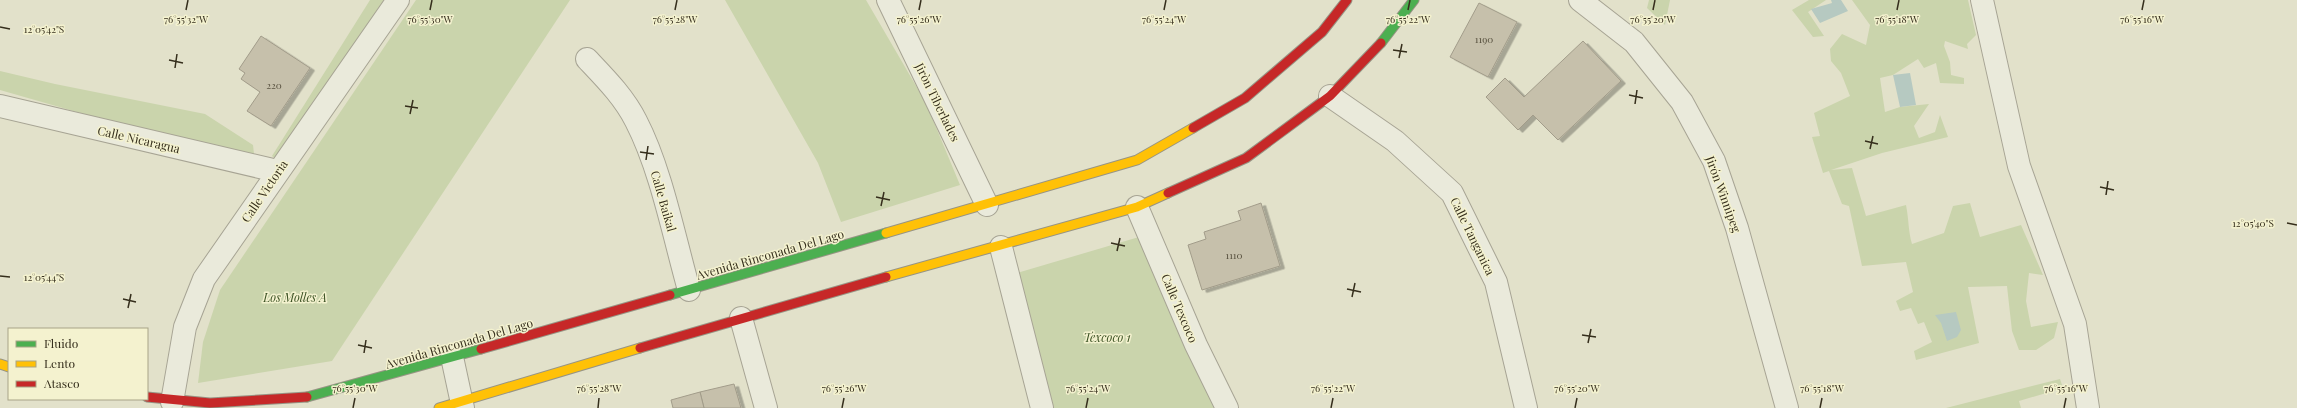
<svg xmlns="http://www.w3.org/2000/svg" width="2297" height="408" font-family="'Playfair Display',serif">
	<style>
		.green { fill: #cad4ac }
		.water { fill: #b6c9c1 }
		.building { fill: #c6c0ab; stroke: #a29c8a; filter: url(#shadow) }
		.lines { fill: none; stroke-linecap: round; stroke-linejoin: round }
		.street-casing { stroke: #a7a494; stroke-width: 24 }
		.fast-casing { stroke: #979484; stroke-width: 11 }
		.slow-casing { stroke: #979484; stroke-width: 11 }
		.jam-casing { stroke: #979484; stroke-width: 11 }
		.street { stroke: #eaeadb; stroke-width: 22 }
		.fast { stroke: #4caf50; stroke-width: 9 }
		.slow { stroke: #ffc107; stroke-width: 9 }
		.jam { stroke: #c62828; stroke-width: 9 }
		.ticks { fill: none; stroke: #352e1c; stroke-width: 1.5 }
		.labels { text-anchor: middle; dominant-baseline: central; stroke-width: 3; stroke-linejoin: round; paint-order: stroke }
		.number-label { font-size: 10px; fill: #595240 }
		.street-label { font-size: 12px; fill: #352e1c; stroke: #f4f2cf }
		.park-label { font-size: 12px; font-style: italic; fill: #3b5123; stroke: #f4f2cf }
		.ticks-label { font-size: 10px; text-anchor: middle; fill: #352e1c; stroke: #f4f2cf; stroke-width: 3; stroke-linejoin: round; paint-order: stroke }
	</style>
	<defs>
		<filter id="shadow"><feDropShadow dx="4.5" dy="2.5" stdDeviation="0" flood-color="#0004"/></filter>
	</defs>
	<rect width="100%" height="100%" fill="#e2e1ca"/>
	<g class="green">
		<path d="M 370,0 L 384,0 L 278,161 L 272,156 Z"/>
		<path d="M 416,0 L 570,0 L 332,361 L 198,383 L 203,342 L 220,290 Z"/>
		<path d="M 725,0 L 866,0 L 926,103 L 960,185 L 841,222 L 818,163 Z"/>
		<path d="M 1649,0 L 1670,0 L 1665,25 L 1647,8 Z"/>
		<path d="M 1809,0 L 1826,0 L 1808,12 L 1824,36 L 1813,37 L 1792,10 Z"/>
		<path d="M 1852,0 L 1968,0 L 1976,35 L 1967,44 L 1968,49 L 1945,41 L 1944,46 L 1950,62 L 1951,75 L 1964,78 L 1964,84 L 1940,83 L 1936,63 L 1924,68 L 1918,59 L 1893,75 L 1880,78 L 1885,112 L 1900,107 L 1929,104 L 1914,126 L 1919,138 L 1935,132 L 1940,115 L 1948,137 L 1882,153 L 1831,170 L 1852,168 L 1866,216 L 1906,205 C 1909,220 1908,230 1912,244 L 1944,233 L 1953,206 L 1970,203 L 1980,237 L 2021,225 L 2043,275 L 2029,273 L 2026,301 L 2031,327 L 2058,322 L 2054,338 L 2036,350 L 2019,350 L 2012,331 L 2007,286 L 1968,287 L 1979,343 L 1916,360 L 1914,351 L 1932,342 L 1924,322 L 1918,324 L 1911,308 L 1900,311 L 1896,301 L 1913,292 L 1906,262 L 1862,266 L 1849,206 L 1842,204 L 1829,171 L 1823,173 L 1812,137 L 1820,136 L 1814,113 L 1850,96 L 1841,73 L 1831,61 L 1830,49 L 1842,34 L 1866,45 L 1870,25 Z"/>
		<path d="M 0,71 L 55,84 L 205,114 L 253,145 L 255,163 L 0,90 Z"/>
		<path d="M 1139,237 L 1214,408 L 1054,408 L 1017,273 Z"/>
		<path d="M 2060,379 L 2063,388 L 2019,401 L 2021,408 L 1946,408 Z"/>
	</g>
	<g class="water">
		<path d="M 1831,0 L 1841,0 L 1848,11 L 1820,23 L 1811,9 L 1832,3 Z"/>
		<path d="M 1910,73 L 1916,105 L 1900,107 L 1893,75 Z"/>
		<path d="M 1956,312 L 1961,330 L 1957,337 L 1947,341 L 1941,323 L 1935,315 Z"/>
	</g>
	<g class="building">
		<path d="M 1479,3 L 1517,22 L 1488,77 L 1450,57 Z"/>
		<path d="M 261,36 L 310,68 L 271,126 L 247,111 L 260,92 L 241,79 L 245,73 L 239,69 Z"/>
		<path d="M 1583,41 L 1621,81 L 1558,140 L 1533,115 L 1518,130 L 1486,97 L 1505,78 L 1524,97 Z"/>
		<path d="M 1261,203 L 1280,266 L 1202,290 L 1188,245 L 1206,239 L 1204,232 L 1241,220 L 1238,211 Z"/>
		<path d="M 734,384 L 741,408 L 704,408 L 700,392 Z"/>
		<path d="M 700,392 L 704,408 L 673,408 L 671,400 Z"/>
	</g>
	<g class="lines">
		<g class="street-casing">
			<g id="street">
				<path d="M 888,0 L 987,205"/>
				<path d="M 1580,0 L 1634,42 L 1682,102 L 1714,161 L 1737,228 L 1787,408"/>
				<path d="M 1982,0 L 2019,166 L 2075,324 L 2088,408"/>
				<path d="M 587,59 C 605,78 624,97 636,121 C 661,169 674,237 689,290"/>
				<path d="M 1330,96 L 1395,141 L 1452,193 L 1496,282 L 1526,408"/>
				<path d="M 0,106 L 277,171"/>
				<path d="M 1137,207 L 1196,345 L 1227,408"/>
				<path d="M 1001,247 L 1042,408"/>
				<path d="M 741,318 L 766,408"/>
				<path d="M 452,357 L 463,408"/>
				<path d="M 172,402 L 185,327 L 204,279 L 398,0"/>
			</g>
		</g>
		<g class="fast-casing">
			<g id="fast">
				<path d="M 1381,43 L 1414,0"/>
				<path d="M 670,295 L 886,233"/>
				<path d="M 307,397 L 481,349"/>
			</g>
		</g>
		<g class="slow-casing">
			<g id="slow">
				<path d="M 886,233 L 1137,160 L 1193,128"/>
				<path d="M 886,277 L 1137,207 L 1168,193"/>
				<path d="M 0,364 L 9,367"/>
				<path d="M 439,408 L 640,348"/>
			</g>
		</g>
		<g class="jam-casing">
			<g id="jam">
				<path d="M 1193,128 L 1245,98 L 1322,32 L 1347,0"/>
				<path d="M 1168,193 L 1246,158 L 1330,96 L 1381,43"/>
				<path d="M 640,348 L 886,277"/>
				<path d="M 481,349 L 670,295"/>
				<path d="M 147,397 L 210,403 L 307,397"/>
			</g>
		</g>
		<use href="#street" class="street"/>
		<use href="#fast" class="fast"/>
		<use href="#slow" class="slow"/>
		<use href="#jam" class="jam"/>
	</g>
	<path class="ticks" d="M 186,10 L 188,0M 430,10 L 432,0M 675,10 L 677,0M 919,10 L 921,0M 1164,10 L 1166,0M 1408,10 L 1410,0M 1653,10 L 1655,0M 1897,10 L 1899,0M 2142,10 L 2144,0M 0,27 L 10,29M 1393,50 L 1407,52M 1399,58 L 1402,44M 169,60 L 183,63M 175,68 L 177,54M 1629,95 L 1643,98M 1635,104 L 1637,90M 405,106 L 418,108M 410,114 L 413,100M 1865,141 L 1878,144M 1870,149 L 1873,136M 640,152 L 654,154M 646,160 L 648,146M 2100,187 L 2114,190M 2106,195 L 2108,181M 876,197 L 890,200M 881,206 L 884,192M 2287,223 L 2297,225M 1111,243 L 1125,246M 1117,251 L 1120,238M 0,276 L 10,277M 1347,289 L 1361,292M 1352,297 L 1355,283M 123,299 L 136,302M 128,308 L 131,294M 1582,335 L 1596,337M 1588,343 L 1591,329M 358,345 L 372,348M 364,353 L 366,340M 353,408 L 355,398M 598,408 L 599,398M 842,408 L 844,398M 1086,408 L 1088,398M 1331,408 L 1333,398M 1575,408 L 1577,398M 1820,408 L 1822,398M 2064,408 L 2066,398"/>
	<g class="labels">
		<g class="number-label">
			<text x="1484" y="39">1190</text>
			<text x="274" y="85">220</text>
			<text x="1234" y="255">1110</text>
		</g>
		<g class="street-label">
			<text transform="translate(938 102) rotate(64)">Jiròn Tiberlades</text>
			<text transform="translate(139 139) rotate(13)">Calle Nicaragua</text>
			<text transform="translate(264 191) rotate(-56)">Calle Victoria</text>
			<text transform="translate(1724 194) rotate(70)">Jirón Winnipeg</text>
			<text transform="translate(664 201) rotate(74)">Calle Baikal</text>
			<text transform="translate(1473 236) rotate(64)">Calle Tanganica</text>
			<text transform="translate(770 254) rotate(-16)">Avenida Rinconada Del Lago</text>
			<text transform="translate(1180 308) rotate(67)">Calle Texcoco</text>
			<text transform="translate(459 343) rotate(-16)">Avenida Rinconada Del Lago</text>
		</g>
		<g class="park-label">
			<text x="295" y="297">Los Molles A</text>
			<text x="1107" y="337">Texcoco 1</text>
		</g>
	</g>
	<g class="ticks-label">
		<text x="186" y="23">76°55'32"W</text>
		<text x="430" y="23">76°55'30"W</text>
		<text x="675" y="23">76°55'28"W</text>
		<text x="919" y="23">76°55'26"W</text>
		<text x="1164" y="23">76°55'24"W</text>
		<text x="1408" y="23">76°55'22"W</text>
		<text x="1653" y="23">76°55'20"W</text>
		<text x="1897" y="23">76°55'18"W</text>
		<text x="2142" y="23">76°55'16"W</text>
		<text x="44" y="33">12°05'42"S</text>
		<text x="2253" y="227">12°05'40"S</text>
		<text x="44" y="281">12°05'44"S</text>
		<text x="355" y="392">76°55'30"W</text>
		<text x="599" y="392">76°55'28"W</text>
		<text x="844" y="392">76°55'26"W</text>
		<text x="1088" y="392">76°55'24"W</text>
		<text x="1333" y="392">76°55'22"W</text>
		<text x="1577" y="392">76°55'20"W</text>
		<text x="1822" y="392">76°55'18"W</text>
		<text x="2066" y="392">76°55'16"W</text>
	</g>
	<rect x="8" y="328" width="140" height="72" fill="#f4f2cf" stroke="#a8a487"/>
	<rect x="16" y="341" width="20" height="6" fill="#4caf50" stroke="#a8a487"/>
	<text x="44" y="348" font-size="12" fill="#352e1c">Fluido</text>
	<rect x="16" y="361" width="20" height="6" fill="#ffc107" stroke="#a8a487"/>
	<text x="44" y="368" font-size="12" fill="#352e1c">Lento</text>
	<rect x="16" y="381" width="20" height="6" fill="#c62828" stroke="#a8a487"/>
	<text x="44" y="388" font-size="12" fill="#352e1c">Atasco</text>
</svg>
